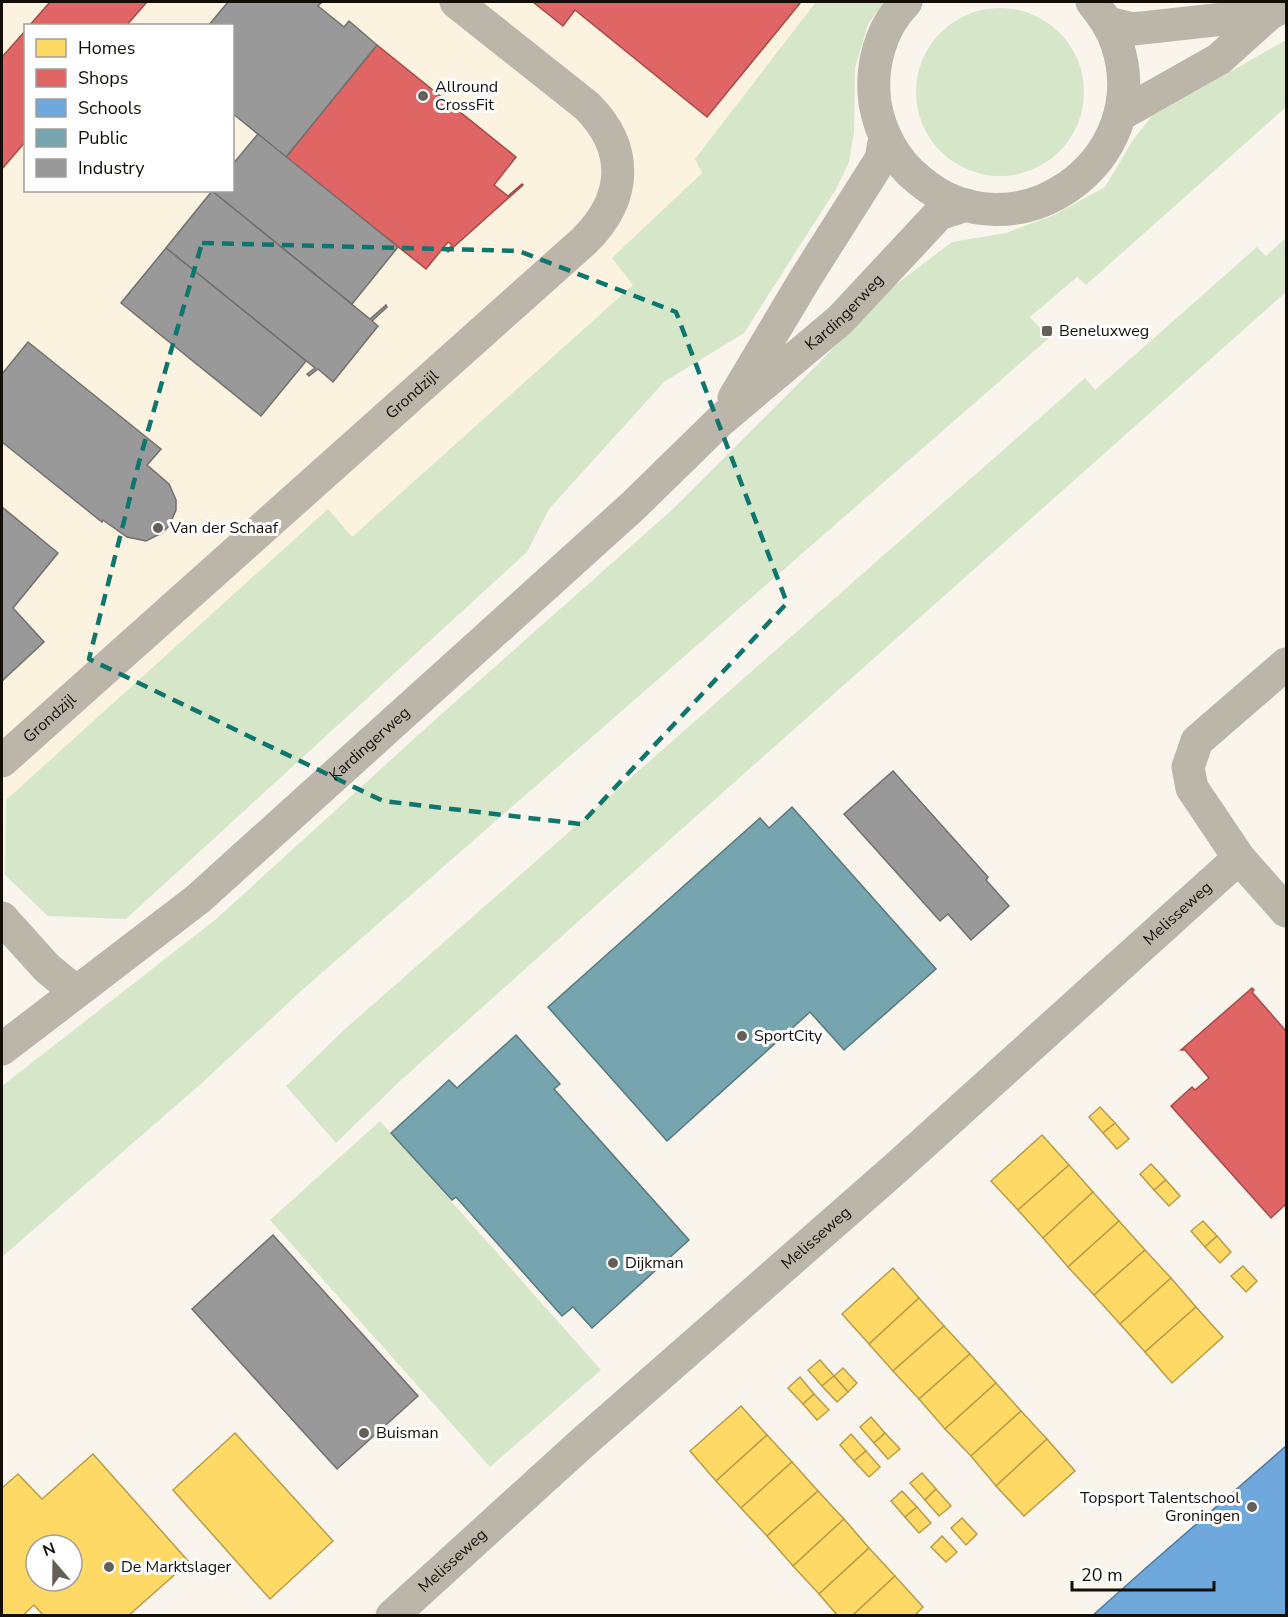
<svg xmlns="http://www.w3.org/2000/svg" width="1288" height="1617" font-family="'Nunito Sans',sans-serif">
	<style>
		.built { fill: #fbf2e0; fill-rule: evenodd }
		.green { fill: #d6e6c8 }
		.homes { fill: #ffd966; stroke: #b89c49; stroke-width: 1.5; fill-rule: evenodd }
		.shops { fill: #e06666; stroke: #a24c49; stroke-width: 1.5 }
		.schools { fill: #6fa8dc; stroke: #537a9c; stroke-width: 1.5 }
		.public { fill: #76a5af; stroke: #58787c; stroke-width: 1.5 }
		.industry { fill: #999; stroke: #71706d; stroke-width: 1.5 }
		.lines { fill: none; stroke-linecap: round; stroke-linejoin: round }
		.minor { stroke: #bcb5aa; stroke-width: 33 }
		.marked { fill: none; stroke: #0f766e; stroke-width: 4.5; stroke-dasharray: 12 8; stroke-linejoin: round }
		.poi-dot { fill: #646057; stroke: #fff; stroke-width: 2 }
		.labels { text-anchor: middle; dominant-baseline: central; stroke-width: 6; stroke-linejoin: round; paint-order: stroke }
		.poi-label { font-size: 16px; fill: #130f06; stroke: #fff; text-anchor: start }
		.street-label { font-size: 16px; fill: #130f06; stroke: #fff }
	</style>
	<rect width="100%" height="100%" fill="#f9f5ed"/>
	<path class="built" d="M 2,2 L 843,2 L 802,146 L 207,714 L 2,875 ZM 26,26 L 232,26 L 232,190 L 26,190 Z"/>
	<g class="green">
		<path d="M 816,2 L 884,2 L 868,24 L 855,68 L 854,132 L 849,162 L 836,189 L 744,333 L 664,382 L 549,509 L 527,552 L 126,919 L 48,916 L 5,875 L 6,800 L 328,509 L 352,537 L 633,285 L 612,258 L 702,173 L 695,159 Z"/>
		<circle cx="1000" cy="92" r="84"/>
		<path d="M 1286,40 L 1286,107 L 1086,285 L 1077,277 L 1030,317 L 1049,338 L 301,991 L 203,1082 L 2,1257 L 2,1086 L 215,920 L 427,727 L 674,508 L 821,361 L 886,292 L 952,242 L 1006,233 L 1054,215 L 1105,187 L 1133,140 L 1152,116 Z"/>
		<path d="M 1286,238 L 1286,292 L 657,851 L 400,1081 L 336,1143 L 286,1086 L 344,1030 L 1085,378 L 1095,390 L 1257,247 L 1266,256 Z"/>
		<path d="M 380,1121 L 601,1370 L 490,1467 L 270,1220 Z"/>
	</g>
	<g class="homes">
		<path d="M 1100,1107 L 1115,1123 L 1103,1133 L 1089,1117 Z"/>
		<path d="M 1115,1123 L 1129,1139 L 1117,1149 L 1103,1133 Z"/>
		<path d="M 1042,1135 L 1069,1165 L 1018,1210 L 991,1181 Z"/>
		<path d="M 1151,1164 L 1166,1180 L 1154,1190 L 1140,1174 Z"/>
		<path d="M 1069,1165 L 1093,1192 L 1043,1238 L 1018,1210 Z"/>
		<path d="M 1166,1180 L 1180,1196 L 1169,1206 L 1154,1190 Z"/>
		<path d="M 1093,1192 L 1119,1221 L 1068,1267 L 1043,1238 Z"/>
		<path d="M 1119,1221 L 1145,1250 L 1094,1295 L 1068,1267 Z"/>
		<path d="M 1203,1221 L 1217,1236 L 1205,1247 L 1191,1231 Z"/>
		<path d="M 1217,1236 L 1231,1252 L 1220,1263 L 1205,1247 Z"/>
		<path d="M 1145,1250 L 1171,1278 L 1120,1324 L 1094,1295 Z"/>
		<path d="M 1243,1266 L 1257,1281 L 1246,1292 L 1231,1276 Z"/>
		<path d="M 893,1268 L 919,1298 L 869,1344 L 842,1314 Z"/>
		<path d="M 1171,1278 L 1196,1307 L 1145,1352 L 1120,1324 Z"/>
		<path d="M 919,1298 L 944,1326 L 893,1371 L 869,1344 Z"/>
		<path d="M 1196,1307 L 1223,1337 L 1172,1383 L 1145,1352 Z"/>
		<path d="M 944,1326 L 970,1354 L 919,1399 L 893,1371 Z"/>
		<path d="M 970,1354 L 996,1383 L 945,1429 L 919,1399 Z"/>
		<path d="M 820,1360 L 834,1376 L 822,1386 L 808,1370 Z"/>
		<path d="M 843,1368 L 857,1383 L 848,1392 L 834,1376 Z"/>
		<path d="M 834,1376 L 848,1392 L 837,1402 L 822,1386 Z"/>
		<path d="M 800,1377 L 814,1394 L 803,1404 L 788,1388 Z"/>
		<path d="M 996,1383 L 1021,1411 L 971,1456 L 945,1429 Z"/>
		<path d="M 814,1394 L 829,1410 L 817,1420 L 803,1404 Z"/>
		<path d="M 741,1406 L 767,1435 L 716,1481 L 690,1451 Z"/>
		<path d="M 1021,1411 L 1047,1439 L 996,1486 L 971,1456 Z"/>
		<path d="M 871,1417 L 885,1433 L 874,1443 L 860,1427 Z"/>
		<path d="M 235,1433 L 333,1541 L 270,1599 L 173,1490 Z"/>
		<path d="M 885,1433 L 900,1449 L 888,1459 L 874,1443 Z"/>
		<path d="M 851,1434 L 866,1451 L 854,1461 L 840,1445 Z"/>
		<path d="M 767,1435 L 792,1462 L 741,1508 L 716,1481 Z"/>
		<path d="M 1047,1439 L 1075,1471 L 1024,1516 L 996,1486 Z"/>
		<path d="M 866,1451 L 880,1467 L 869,1477 L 854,1461 Z"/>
		<path d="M 93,1454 L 189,1562 L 128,1616 L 44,1616 L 34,1605 L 22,1616 L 2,1616 L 2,1488 L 18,1474 L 42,1499 ZM 36,1545 L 72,1545 L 72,1581 L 36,1581 Z"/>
		<path d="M 792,1462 L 818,1491 L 767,1536 L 741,1508 Z"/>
		<path d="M 922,1473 L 936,1489 L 925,1500 L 910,1483 Z"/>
		<path d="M 936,1489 L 951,1506 L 939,1516 L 925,1500 Z"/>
		<path d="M 818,1491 L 844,1519 L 793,1566 L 767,1536 Z"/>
		<path d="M 902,1491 L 917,1507 L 905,1517 L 891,1501 Z"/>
		<path d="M 917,1507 L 931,1523 L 919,1533 L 905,1517 Z"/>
		<path d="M 962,1518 L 977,1534 L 966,1545 L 951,1528 Z"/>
		<path d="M 844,1519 L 869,1548 L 819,1594 L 793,1566 Z"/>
		<path d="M 942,1536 L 957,1552 L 946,1562 L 931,1547 Z"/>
		<path d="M 869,1548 L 895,1576 L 852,1616 L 838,1616 L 819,1594 Z"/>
		<path d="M 895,1576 L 923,1607 L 914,1616 L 852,1616 Z"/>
	</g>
	<g class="shops">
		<path d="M 50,2 L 147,2 L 126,26 L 29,26 Z"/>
		<path d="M 533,2 L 801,2 L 707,117 L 575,10 L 563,26 Z"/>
		<path d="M 26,30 L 26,141 L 2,169 L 2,57 Z"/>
		<path d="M 377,45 L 516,157 L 494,185 L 508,196 L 522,184 L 523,185 L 448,252 L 447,251 L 452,245 L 448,242 L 426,269 L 286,157 Z"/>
		<path d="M 1252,988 L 1254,990 L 1252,992 L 1286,1031 L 1286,1204 L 1271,1218 L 1171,1106 L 1192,1087 L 1195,1090 L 1209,1078 L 1185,1050 L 1181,1050 Z"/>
	</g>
	<path class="schools" d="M 1286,1446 L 1286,1616 L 1092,1616 L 1147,1567 Z"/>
	<g class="public">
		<path d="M 792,807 L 936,969 L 844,1050 L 810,1012 L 667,1141 L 548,1007 L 760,818 L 769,828 Z"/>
		<path d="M 516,1035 L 560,1084 L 554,1089 L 689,1240 L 592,1328 L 573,1307 L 562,1316 L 456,1197 L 452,1200 L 391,1133 L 449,1080 L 457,1088 Z"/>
	</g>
	<g class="industry">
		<path d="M 228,2 L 322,2 L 318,6 L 344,27 L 349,21 L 377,45 L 286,157 L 232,113 L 232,26 L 208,26 Z"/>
		<path d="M 258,134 L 398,247 L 352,304 L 212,191 L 232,190 L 232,165 Z"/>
		<path d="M 212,191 L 370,319 L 386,305 L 387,307 L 372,321 L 378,326 L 333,382 L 318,369 L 309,376 L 307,374 L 315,368 L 166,248 Z"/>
		<path d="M 166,248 L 306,361 L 261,416 L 121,303 Z"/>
		<path d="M 28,342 L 161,449 L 147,465 L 169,484 L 176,500 L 176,510 L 169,526 L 162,533 L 146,541 L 127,537 L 103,520 L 102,522 L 2,442 L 2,374 Z"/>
		<path d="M 2,507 L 58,553 L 13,608 L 44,642 L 2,681 Z"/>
		<path d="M 893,771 L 988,877 L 986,880 L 1009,906 L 971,940 L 948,914 L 940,921 L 844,814 Z"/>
		<path d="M 273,1235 L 418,1396 L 337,1469 L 192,1309 Z"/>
	</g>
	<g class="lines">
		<g class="minor">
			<path d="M 906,2 C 880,28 870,67 875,103 C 880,133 895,161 919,180 C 1014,261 1156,162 1117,44 C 1112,28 1102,15 1092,2"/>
			<path d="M 1108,23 L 1133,29 L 1269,14"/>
			<path d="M 1120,115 L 1219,59 L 1269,14 L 1286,5"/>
			<path d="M 734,398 L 805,279 L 881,159 L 885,137"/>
			<path d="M 1286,664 L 1197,741 L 1188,767 L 1192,788 L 1239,858 L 1286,911"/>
			<path id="s1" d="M 2,761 L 584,241 C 627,199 630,149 587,106 L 456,2"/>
			<path d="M 2,918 L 47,968 L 76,992"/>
			<path id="s2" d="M 2,1049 L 198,899 L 633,506 L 721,420 L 840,320 L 939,214 L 966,205"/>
			<path id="s3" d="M 392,1616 L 580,1445 L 896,1168 L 1239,858"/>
		</g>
	</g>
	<path class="marked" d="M 202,243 L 519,251 L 676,312 L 787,603 L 581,824 L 383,801 L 89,659 L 139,462 Z"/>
	<g class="poi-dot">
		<circle cx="423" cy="96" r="6"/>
		<rect x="1041" y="325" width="12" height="12" rx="3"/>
		<circle cx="158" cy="528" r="6"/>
		<circle cx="742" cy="1036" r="6"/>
		<circle cx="613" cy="1263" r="6"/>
		<circle cx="364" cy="1433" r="6"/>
		<circle cx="1252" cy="1507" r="6"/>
		<circle cx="109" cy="1567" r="6"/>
	</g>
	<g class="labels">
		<g class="poi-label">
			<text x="435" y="87">Allround<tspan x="435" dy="18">CrossFit</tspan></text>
			<text x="1059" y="331">Beneluxweg</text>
			<text x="170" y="528">Van der Schaaf</text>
			<text x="754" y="1036">SportCity</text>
			<text x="625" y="1263">Dijkman</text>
			<text x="376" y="1433">Buisman</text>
			<text x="1240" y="1498" text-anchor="end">Topsport Talentschool<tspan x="1240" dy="18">Groningen</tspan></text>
			<text x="121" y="1567">De Marktslager</text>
		</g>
		<g class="street-label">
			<text stroke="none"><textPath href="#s2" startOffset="1120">Kardingerweg</textPath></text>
			<text stroke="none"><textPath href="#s1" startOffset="550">Grondzijl</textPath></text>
			<text stroke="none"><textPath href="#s1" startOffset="64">Grondzijl</textPath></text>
			<text stroke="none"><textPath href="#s2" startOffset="478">Kardingerweg</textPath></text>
			<text stroke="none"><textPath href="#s3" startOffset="1054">Melisseweg</textPath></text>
			<text stroke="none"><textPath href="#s3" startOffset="568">Melisseweg</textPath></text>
			<text stroke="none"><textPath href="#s3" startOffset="82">Melisseweg</textPath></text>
		</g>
	</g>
	<rect width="1288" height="1617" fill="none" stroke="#130f06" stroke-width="6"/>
	<rect x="24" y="24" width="210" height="168" fill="#ffffff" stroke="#a19f9b" stroke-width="1.5"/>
	<rect x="36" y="39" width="30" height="18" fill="#ffd966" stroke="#a19f9b" stroke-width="1.5"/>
	<text x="78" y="54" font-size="18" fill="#130f06">Homes</text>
	<rect x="36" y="69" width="30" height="18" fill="#e06666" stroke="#a19f9b" stroke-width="1.5"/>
	<text x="78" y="84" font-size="18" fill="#130f06">Shops</text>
	<rect x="36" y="99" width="30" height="18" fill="#6fa8dc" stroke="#a19f9b" stroke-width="1.5"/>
	<text x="78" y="114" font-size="18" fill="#130f06">Schools</text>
	<rect x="36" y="129" width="30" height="18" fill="#76a5af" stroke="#a19f9b" stroke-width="1.5"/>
	<text x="78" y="144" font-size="18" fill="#130f06">Public</text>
	<rect x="36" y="159" width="30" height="18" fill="#999999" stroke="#a19f9b" stroke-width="1.5"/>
	<text x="78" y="174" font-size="18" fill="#130f06">Industry</text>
	<g transform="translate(54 1563) rotate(340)"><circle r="28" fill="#ffffff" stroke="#a19f9b" stroke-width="1.5"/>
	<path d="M0-4.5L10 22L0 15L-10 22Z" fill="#646057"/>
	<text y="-9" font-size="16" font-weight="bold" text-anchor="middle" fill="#130f06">N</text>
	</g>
	<path d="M1072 1581v9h142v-9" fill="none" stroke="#130f06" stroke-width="3"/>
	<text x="1081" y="1581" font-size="18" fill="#130f06" stroke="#ffffff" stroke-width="4.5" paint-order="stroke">20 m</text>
</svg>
